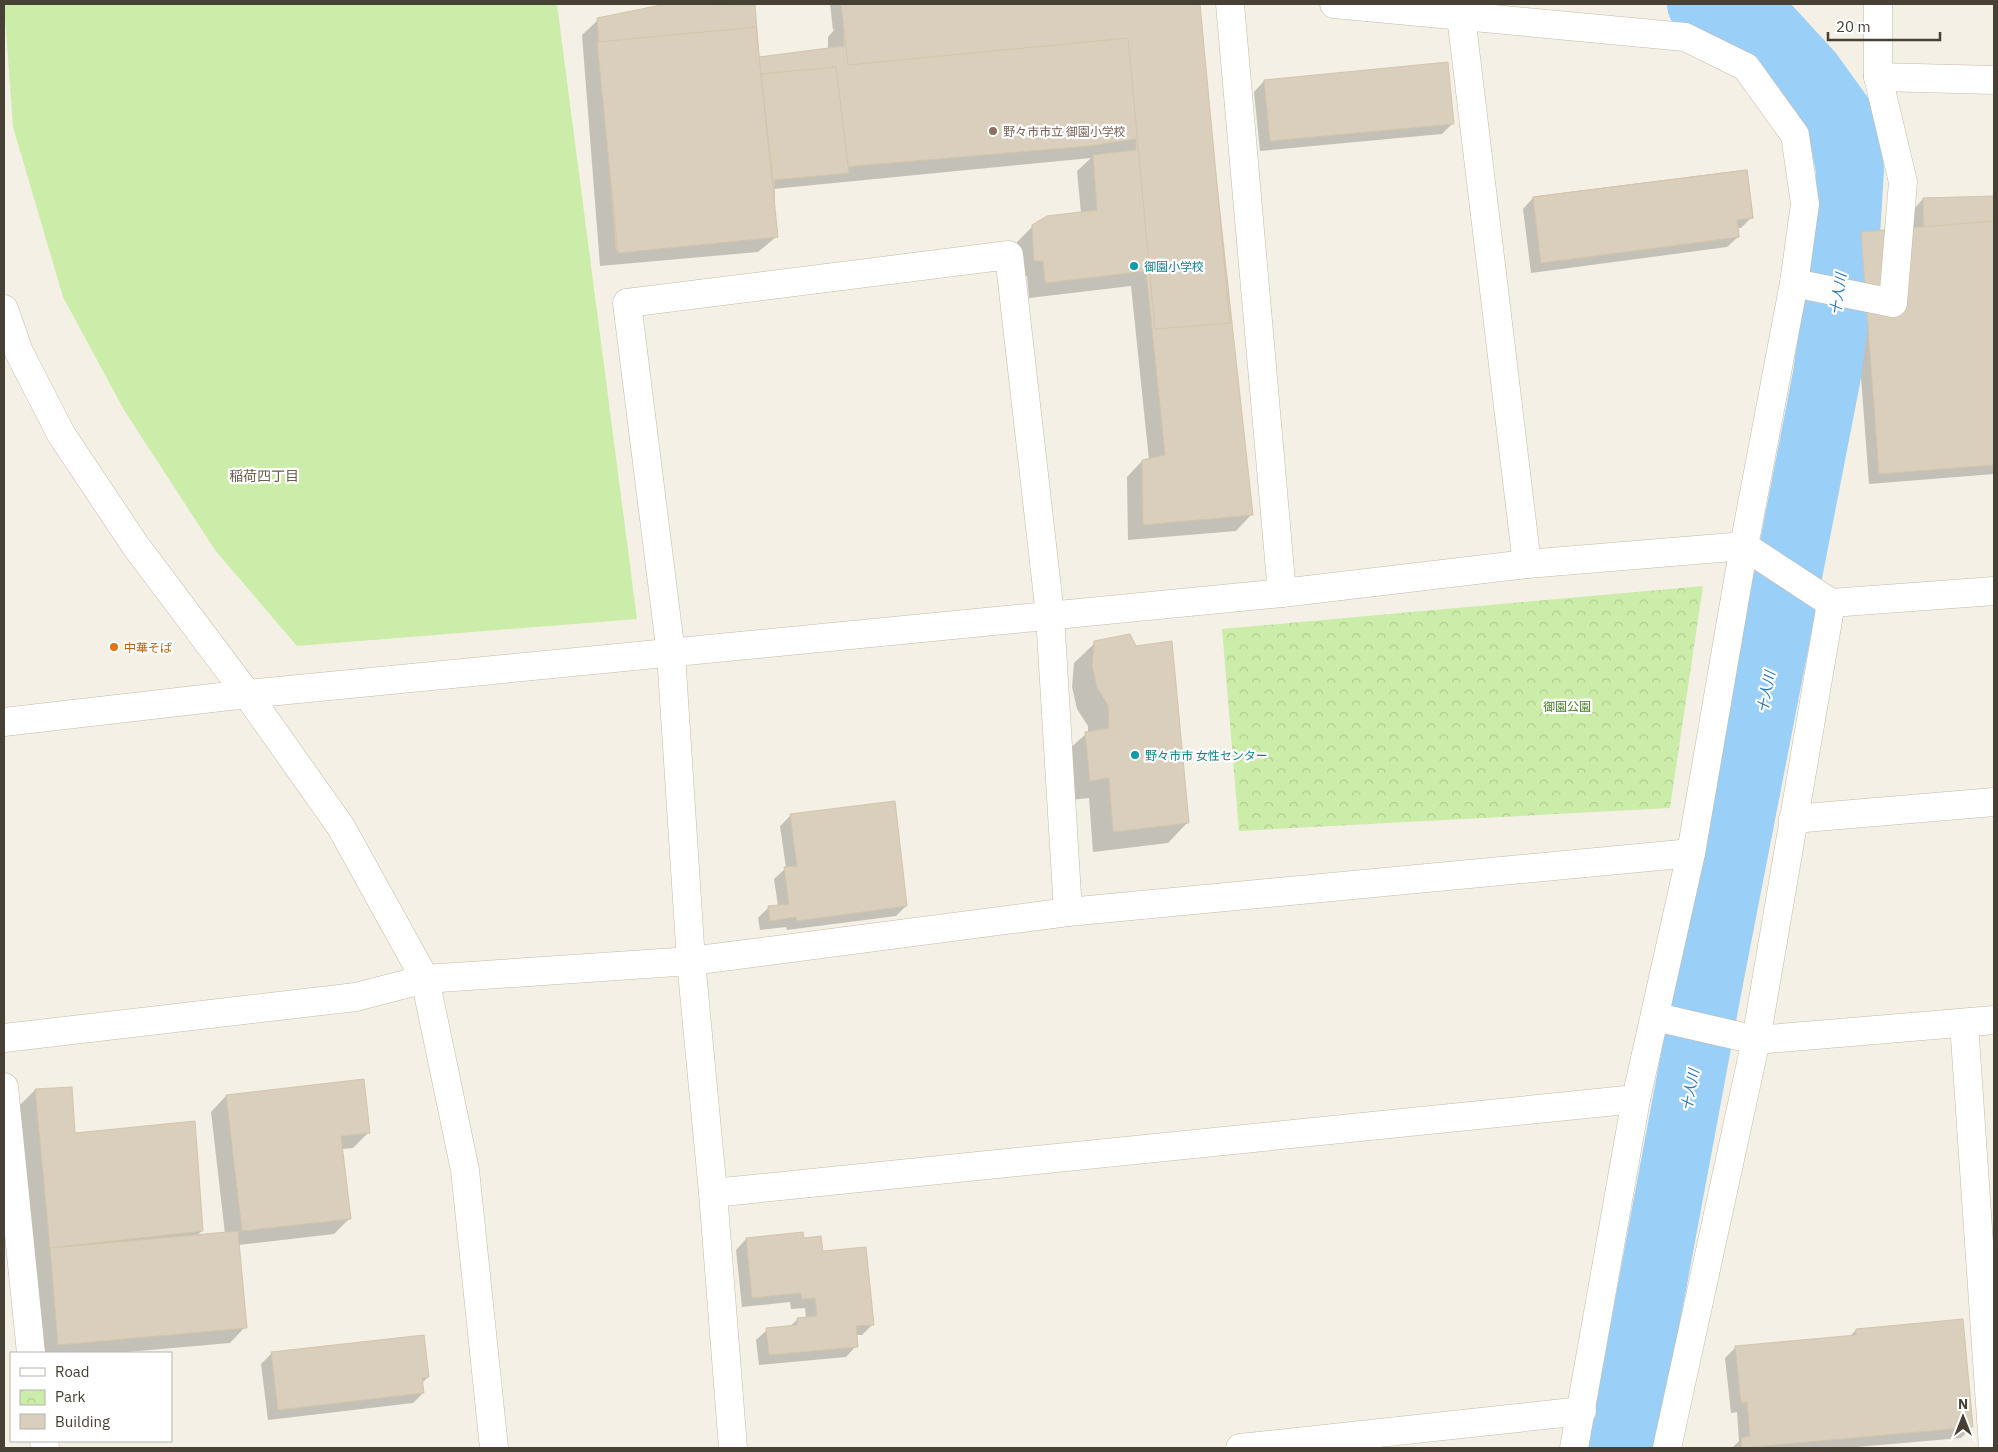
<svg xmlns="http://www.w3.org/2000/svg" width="1998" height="1452" font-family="'IBM Plex Sans','Noto Sans JP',sans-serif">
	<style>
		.park { fill: url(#park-crowns) }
		.pitch { fill: #cceda9 }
		.shadow { fill: #0003 }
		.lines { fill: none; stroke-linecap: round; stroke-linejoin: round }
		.river { stroke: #9acff8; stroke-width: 68 }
		.building { fill: #dacfbc; stroke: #d3c5ab }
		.minor-casing { stroke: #c4bba9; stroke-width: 29 }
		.minor { stroke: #fff; stroke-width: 28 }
		.education-dot { fill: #8d6e63; stroke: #fff; stroke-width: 2 }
		.culture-dot { fill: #0f9aa8; stroke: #fff; stroke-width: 2 }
		.food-dot { fill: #e8710a; stroke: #fff; stroke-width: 2 }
		.labels { text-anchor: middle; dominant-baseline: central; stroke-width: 4.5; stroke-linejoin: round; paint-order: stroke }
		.education-label { font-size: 12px; fill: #785e54; stroke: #fff; text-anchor: start }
		.culture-label { font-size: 12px; fill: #0d838f; stroke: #fff; text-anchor: start }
		.food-label { font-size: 12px; fill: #c56008; stroke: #fff; text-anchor: start }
		.park-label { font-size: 12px; fill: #418020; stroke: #fff }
		.water-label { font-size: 14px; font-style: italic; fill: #2177bf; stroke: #fff }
		.neighbourhood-label { font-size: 14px; fill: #6b5f4a; stroke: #fff }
	</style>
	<defs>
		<pattern id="park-crowns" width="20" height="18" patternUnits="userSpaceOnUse" patternTransform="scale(1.25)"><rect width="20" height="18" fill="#cceda9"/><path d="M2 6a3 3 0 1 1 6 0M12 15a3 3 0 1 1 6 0" fill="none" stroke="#b1cc92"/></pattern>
	</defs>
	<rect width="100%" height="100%" fill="#f4f0e5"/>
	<path class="park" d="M 1703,586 L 1670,808 L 1239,831 L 1222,629 Z"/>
	<path class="pitch" d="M 4,4 L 557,4 L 637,619 L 297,646 L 215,550 L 124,410 L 63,297 L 13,127 Z"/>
	<g class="shadow">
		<path d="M 673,4 L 754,6 L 758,59 L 828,49 L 828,37 L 835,29 L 833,30 L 830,4 L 1198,4 L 1251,515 L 1236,531 L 1128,540 L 1127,477 L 1142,461 L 1149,460 L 1131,286 L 1029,298 L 1027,276 L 1019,276 L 1017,242 L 1033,226 L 1081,213 L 1077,171 L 1091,158 L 773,189 L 776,237 L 758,252 L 600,266 L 582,35 L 598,20 Z"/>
		<path d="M 1264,81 L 1453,123 L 1442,134 L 1260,151 L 1254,92 Z"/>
		<path d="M 1994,197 L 1994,474 L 1869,484 L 1851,243 L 1861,233 L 1913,229 L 1913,210 L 1923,199 Z"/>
		<path d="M 1533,198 L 1752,217 L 1741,228 L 1737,228 L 1738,237 L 1727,247 L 1531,273 L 1523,209 Z"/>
		<path d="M 1095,643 L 1188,822 L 1168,843 L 1093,852 L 1089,798 L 1070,800 L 1065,753 L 1088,732 L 1088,726 L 1077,709 L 1072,687 L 1074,663 Z"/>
		<path d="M 791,815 L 906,906 L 896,916 L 787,930 L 786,927 L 760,930 L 758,918 L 769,907 L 778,906 L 774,879 L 786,868 L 780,826 Z"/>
		<path d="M 71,1089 L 73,1134 L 202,1231 L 196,1236 L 225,1234 L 211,1112 L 226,1096 L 369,1132 L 353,1148 L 342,1149 L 350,1218 L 334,1234 L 238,1245 L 245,1327 L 230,1343 L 115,1353 L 42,1353 L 19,1106 L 35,1090 Z"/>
		<path d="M 746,1239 L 802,1239 L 822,1253 L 873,1324 L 862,1335 L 855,1335 L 856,1346 L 846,1357 L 759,1365 L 756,1340 L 767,1330 L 789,1327 L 798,1319 L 806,1318 L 805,1308 L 791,1309 L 790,1302 L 742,1307 L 736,1250 Z"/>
		<path d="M 1856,1330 L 1972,1427 L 1961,1438 L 1845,1448 L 1732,1448 L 1739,1441 L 1737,1412 L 1731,1413 L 1725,1358 L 1736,1347 L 1850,1336 Z"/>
		<path d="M 272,1353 L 428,1377 L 422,1383 L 423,1393 L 413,1403 L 268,1420 L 261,1364 Z"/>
	</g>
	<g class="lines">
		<path class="river" d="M 1622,1448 L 1709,981 L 1827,375 L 1846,234 L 1850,170 L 1840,117 L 1809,74 L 1765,26 L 1701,4"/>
	</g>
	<g class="building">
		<path d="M 666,4 L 755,5 L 759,57 L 844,46 L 843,20 L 905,13 L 909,57 L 1089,37 L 1088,16 L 1143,13 L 1147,35 L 1200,30 L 1253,515 L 1143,525 L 1142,460 L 1165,455 L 1146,271 L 1045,283 L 1043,261 L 1034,261 L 1032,225 L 1047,216 L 1097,210 L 1093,155 L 1136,150 L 1136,139 L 1089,146 L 774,173 L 775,237 L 616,251 L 597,18 Z"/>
		<path d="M 841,4 L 1200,4 L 1230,323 L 1155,329 L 1128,38 L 848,65 Z"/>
		<path d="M 756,27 L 778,237 L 618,253 L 597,42 Z"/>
		<path d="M 1448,62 L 1454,124 L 1270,141 L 1264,80 Z"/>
		<path d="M 836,67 L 849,173 L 773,180 L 761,74 Z"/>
		<path d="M 1747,170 L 1753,218 L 1737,220 L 1739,237 L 1541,263 L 1533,197 Z"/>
		<path d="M 1747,170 L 1753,218 L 1737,220 L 1739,237 L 1541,263 L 1533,197 Z"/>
		<path d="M 1994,196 L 1994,237 L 1924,237 L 1923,198 Z"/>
		<path d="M 1994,221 L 1994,465 L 1879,474 L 1861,232 Z"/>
		<path d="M 1130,634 L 1136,646 L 1172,641 L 1189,823 L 1113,832 L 1109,778 L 1090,781 L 1085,732 L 1109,728 L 1108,705 L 1097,688 L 1092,666 L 1094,641 Z"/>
		<path d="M 895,801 L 907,906 L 797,921 L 796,917 L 770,921 L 768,906 L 789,904 L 784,867 L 797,866 L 790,814 Z"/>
		<path d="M 364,1079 L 370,1133 L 341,1136 L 351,1219 L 242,1231 L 226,1095 Z"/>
		<path d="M 72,1087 L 75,1133 L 195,1121 L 203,1231 L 50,1248 L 35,1089 Z"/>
		<path d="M 238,1231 L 247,1328 L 58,1345 L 50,1248 Z"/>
		<path d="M 803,1232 L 804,1238 L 821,1236 L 823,1251 L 866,1247 L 874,1325 L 856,1326 L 858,1347 L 769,1355 L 766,1328 L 797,1325 L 797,1318 L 817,1316 L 815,1298 L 802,1299 L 801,1293 L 752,1298 L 746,1238 Z"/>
		<path d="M 1963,1319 L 1973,1427 L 1742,1448 L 1741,1438 L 1750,1436 L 1747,1402 L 1741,1403 L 1735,1346 L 1856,1335 L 1856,1329 Z"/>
		<path d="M 424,1335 L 429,1377 L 422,1378 L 424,1393 L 278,1410 L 271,1352 Z"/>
	</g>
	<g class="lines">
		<g class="minor-casing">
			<g id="minor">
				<path d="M 1230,4 L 1282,593"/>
				<path d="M 1334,4 L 1685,37 L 1746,67 L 1795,135 L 1805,204 L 1794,283 L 1744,546 L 1691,853 L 1636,1099 L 1574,1448"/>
				<path d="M 1461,16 L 1527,564"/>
				<path d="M 1878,77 L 1994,80"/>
				<path d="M 1794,283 L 1893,303 L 1903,182 L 1878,77 L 1878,4"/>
				<path d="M 4,309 L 19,352 L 61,434 L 135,545 L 247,694 L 341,827 L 425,979 L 465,1170 L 494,1448"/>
				<path d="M 4,722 L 247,694 L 1282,593 L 1527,564 L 1744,546 L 1831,603"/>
				<path d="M 1793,819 L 1994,802"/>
				<path d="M 1656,1017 L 1756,1040 L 1994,1020"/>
				<path d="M 1964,1023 L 1993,1448"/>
				<path d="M 4,1038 L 356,997 L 425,979 L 691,961 L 1068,912 L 1691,853"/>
				<path d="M 4,1087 L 31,1353"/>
				<path d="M 713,1193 L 691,961 L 671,654 L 627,303 L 1009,255 L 1050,615 L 1068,912"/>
				<path d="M 44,1441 L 45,1448"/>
				<path d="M 733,1448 L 713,1193 L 1636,1099"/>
				<path d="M 1240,1448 L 1582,1411"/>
				<path d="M 1667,1448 L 1756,1040 L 1831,603 L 1994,591"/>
			</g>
		</g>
		<use href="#minor" class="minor"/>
	</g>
	<circle class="education-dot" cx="993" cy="131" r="5"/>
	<g class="culture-dot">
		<circle cx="1134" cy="266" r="5"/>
		<circle cx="1135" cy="755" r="5"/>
	</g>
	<circle class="food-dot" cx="114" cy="647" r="5"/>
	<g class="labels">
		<g class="education-label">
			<text x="1003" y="131">野々市市立 御園小学校</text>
		</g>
		<g class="culture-label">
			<text x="1144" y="266">御園小学校</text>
			<text x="1145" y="755">野々市市 女性センター</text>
		</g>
		<g class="food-label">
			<text x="124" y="647">中華そば</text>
		</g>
		<g class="park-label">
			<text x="1567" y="706">御園公園</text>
		</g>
		<g class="water-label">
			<text transform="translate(1838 294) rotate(-82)">十人川</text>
			<text transform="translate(1766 692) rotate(-79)">十人川</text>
			<text transform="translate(1690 1090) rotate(-79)">十人川</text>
		</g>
		<g class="neighbourhood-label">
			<text x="264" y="476">稲荷四丁目</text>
		</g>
	</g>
	<rect width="1998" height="1452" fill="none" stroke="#474034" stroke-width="10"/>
	<rect x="10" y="1352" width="162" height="90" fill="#ffffff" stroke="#b5b3ae"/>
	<rect x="20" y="1368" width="25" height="8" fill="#ffffff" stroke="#b5b3ae"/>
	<text x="55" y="1377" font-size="15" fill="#474034">Road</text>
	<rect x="20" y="1390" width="25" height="15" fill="url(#park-crowns)" stroke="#b5b3ae"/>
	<text x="55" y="1402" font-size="15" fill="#474034">Park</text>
	<rect x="20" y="1414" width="25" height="15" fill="#dacfbc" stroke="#b5b3ae"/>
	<text x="55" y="1427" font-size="15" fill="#474034">Building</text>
	<g transform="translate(1963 1417)" stroke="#ffffff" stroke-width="4" paint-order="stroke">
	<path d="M0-4L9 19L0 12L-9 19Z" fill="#474034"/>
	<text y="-8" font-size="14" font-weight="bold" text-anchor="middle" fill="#474034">N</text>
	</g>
	<path d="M1828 32v8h112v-8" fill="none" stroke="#474034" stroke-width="2.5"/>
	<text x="1836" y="32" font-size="15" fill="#474034" stroke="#ffffff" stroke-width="4" paint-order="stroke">20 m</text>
</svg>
